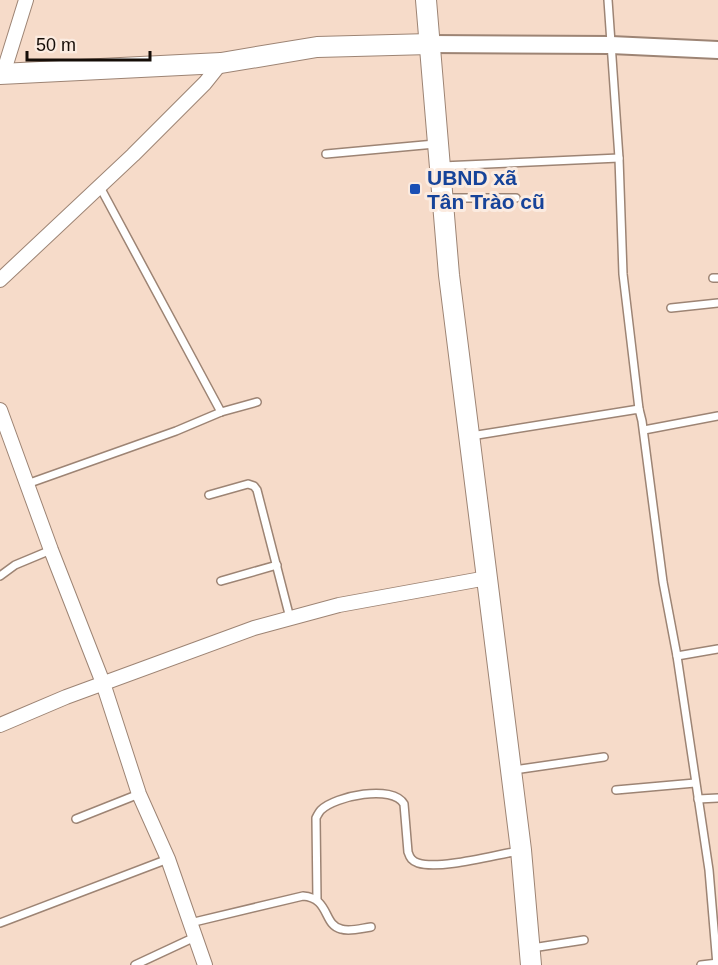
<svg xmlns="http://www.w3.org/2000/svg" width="718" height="965" font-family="Arial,sans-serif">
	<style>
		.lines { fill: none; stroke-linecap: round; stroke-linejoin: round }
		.service-casing { stroke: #9d8474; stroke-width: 10 }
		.minor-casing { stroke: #9d8474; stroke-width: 16 }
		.tertiary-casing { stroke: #9d8474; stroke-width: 20 }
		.secondary-casing { stroke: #9d8474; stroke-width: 22 }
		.service { stroke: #fff; stroke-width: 7 }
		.minor { stroke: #fff; stroke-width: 14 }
		.tertiary { stroke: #fff; stroke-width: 16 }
		.secondary { stroke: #fff; stroke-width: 20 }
		.transit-dot { fill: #1a4fb4; stroke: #fbebe0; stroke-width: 2 }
		.labels { text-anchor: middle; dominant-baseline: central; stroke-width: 6; stroke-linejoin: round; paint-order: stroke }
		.transit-label { font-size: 21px; font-weight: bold; fill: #164399; stroke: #fbebe0; text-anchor: start }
	</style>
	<rect width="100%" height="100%" fill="#f6dbc9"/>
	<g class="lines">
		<g class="service-casing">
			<g id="service">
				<path d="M 608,0 L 619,158 L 623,274 L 639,409"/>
				<path d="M 326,154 L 435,144"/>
				<path d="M 442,166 L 619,158"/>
				<path d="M 100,187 L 221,412"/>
				<path d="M 445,198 L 516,198"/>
				<path d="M 713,278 L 718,278"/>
				<path d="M 671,308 L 718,303"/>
				<path d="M 644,430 L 718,416"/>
				<path d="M 471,436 L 639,409 L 642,421 L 663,582 L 677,656 L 709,870 L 717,965"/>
				<path d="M 27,484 L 176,431 L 221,412 L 257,402"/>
				<path d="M 209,495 L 248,484 L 254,486 L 257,490 L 290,618"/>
				<path d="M 0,576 L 15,565 L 51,550"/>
				<path d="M 221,581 L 277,565"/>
				<path d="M 677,656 L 718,649"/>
				<path d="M 514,770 L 604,757"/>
				<path d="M 616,790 L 695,783"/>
				<path d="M 698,799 L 718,798"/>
				<path d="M 76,819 L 139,794"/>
				<path d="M 317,900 L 316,818 C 317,816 320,811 321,810 C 335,796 393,784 404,804 L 408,852 C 410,858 412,861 418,863 C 440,870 494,855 519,851"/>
				<path d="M 0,923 L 168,859"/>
				<path d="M 190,923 L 303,896 C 330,898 323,925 341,929 C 350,932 362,928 371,927"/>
				<path d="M 532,948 L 584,940"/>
				<path d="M 135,965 L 195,937"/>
				<path d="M 701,965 L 718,963"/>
			</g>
		</g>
		<g class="minor-casing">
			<g id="minor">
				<path d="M 3,74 L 26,0"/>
				<path d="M 0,280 L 133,155 L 205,83 L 221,63"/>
				<path d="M 0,410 L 51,550 L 103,683 L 139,794 L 168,859 L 205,965"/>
				<path d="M 0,725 L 66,697 L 254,628 L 339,605 L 487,578"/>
			</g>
		</g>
		<g class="tertiary-casing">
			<path id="tertiary" d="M 430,44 L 611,45 L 718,50"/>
		</g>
		<g class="secondary-casing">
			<g id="secondary">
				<path d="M 426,0 L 449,275 L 521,850 L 531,965"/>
				<path d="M 0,74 L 221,63 L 317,47 L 430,44"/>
			</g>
		</g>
		<use href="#service" class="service"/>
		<use href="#minor" class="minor"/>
		<use href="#tertiary" class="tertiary"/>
		<use href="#secondary" class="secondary"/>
	</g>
	<rect class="transit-dot" x="409" y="183" width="12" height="12" rx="3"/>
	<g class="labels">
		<g class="transit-label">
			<text x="427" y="177">UBND xã<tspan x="427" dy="24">Tân Trào cũ</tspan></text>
		</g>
	</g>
	<path d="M27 51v9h123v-9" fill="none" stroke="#150d07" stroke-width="3"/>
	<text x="36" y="51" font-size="18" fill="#150d07" stroke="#fbebe0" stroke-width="4.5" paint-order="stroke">50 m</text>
</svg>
